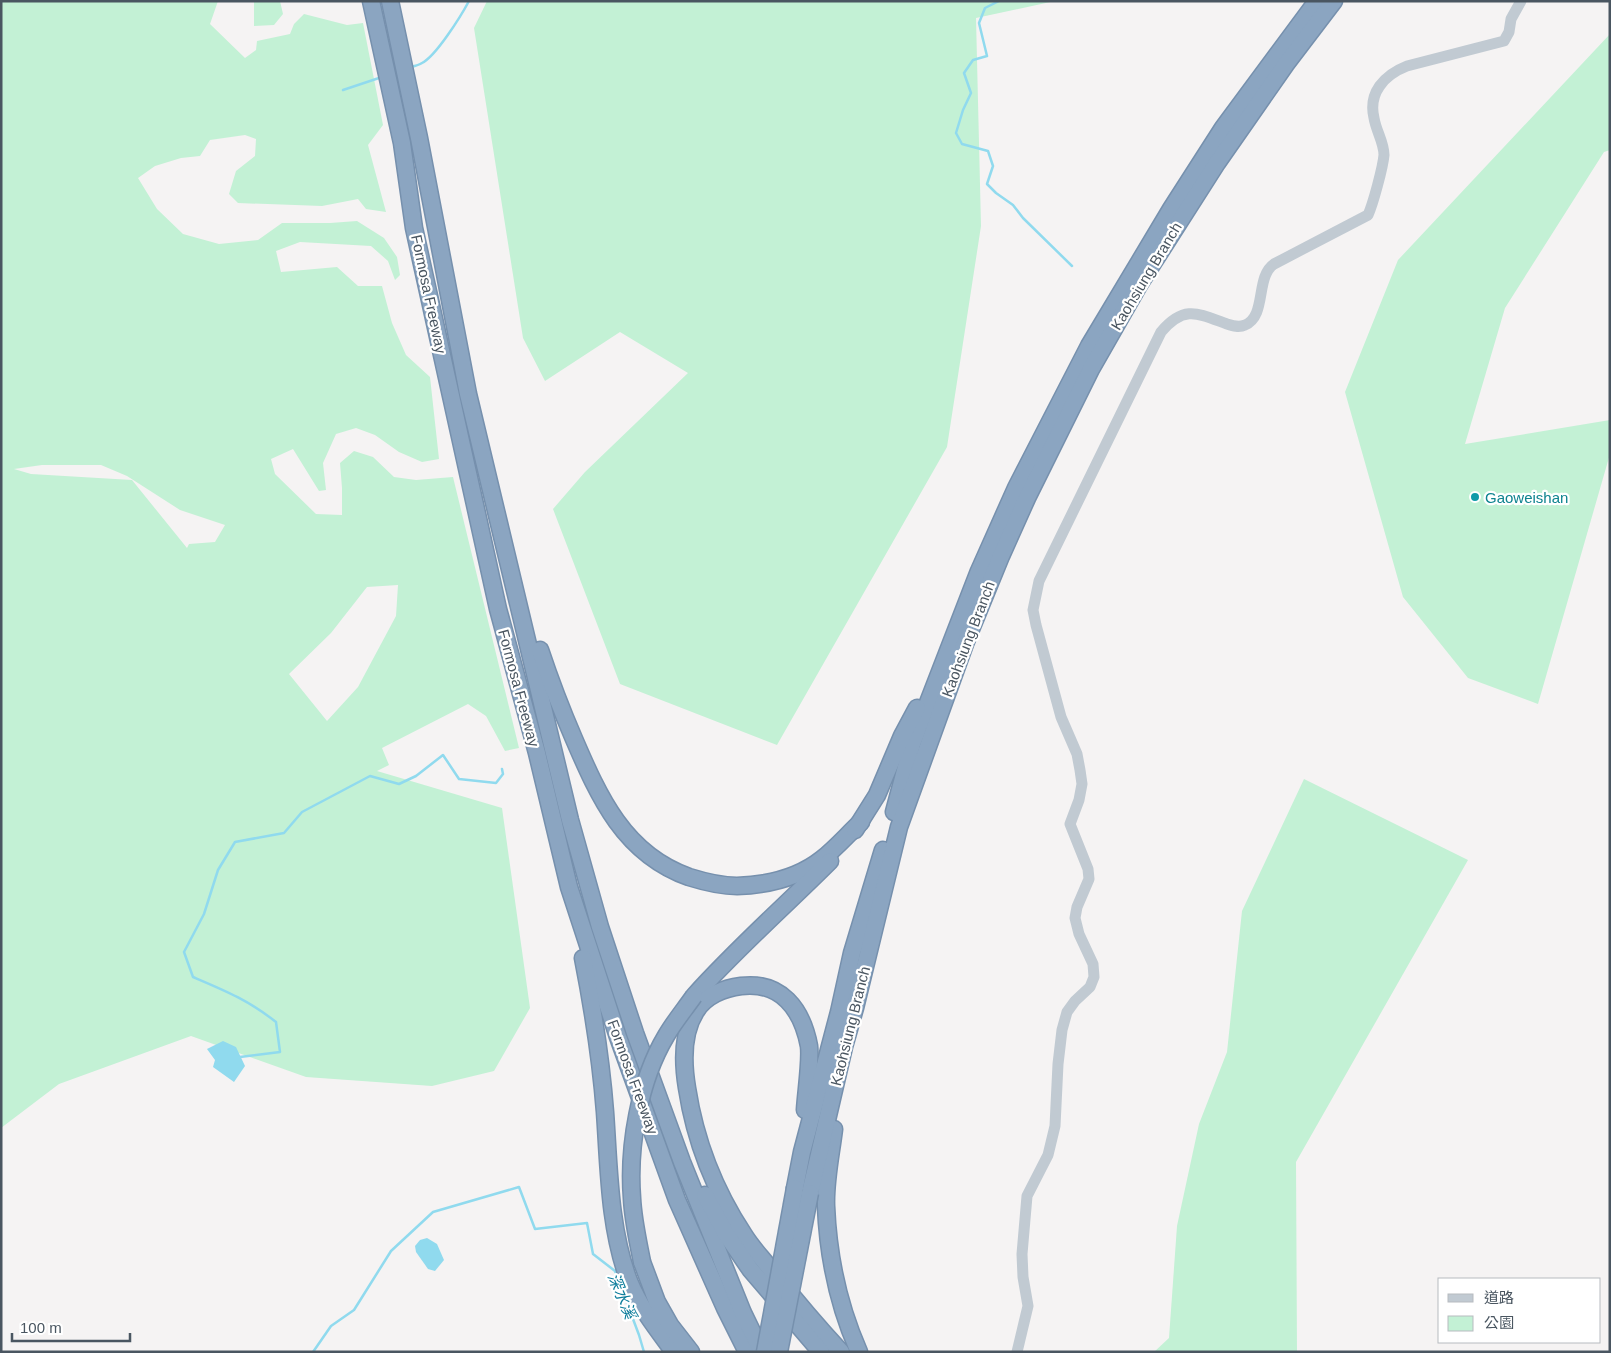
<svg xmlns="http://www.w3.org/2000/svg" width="1611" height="1353" font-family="Helvetica,'Noto Sans TC',sans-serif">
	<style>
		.green { fill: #c3f1d5; fill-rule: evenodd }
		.water { fill: #90daee }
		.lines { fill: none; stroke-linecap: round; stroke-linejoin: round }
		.stream { stroke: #90daee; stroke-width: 2.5 }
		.highway-casing { stroke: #7690ad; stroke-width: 19 }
		.minor { stroke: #c1cad2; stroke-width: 11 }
		.highway { stroke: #8ba5c1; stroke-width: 16 }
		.highway-bridge-casing { stroke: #7690ad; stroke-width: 19; stroke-linecap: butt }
		.highway-bridge { stroke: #8ba5c1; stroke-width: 16 }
		.culture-dot { fill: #0f9aa8; stroke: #fff; stroke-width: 2 }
		.labels { text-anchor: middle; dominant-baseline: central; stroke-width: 4.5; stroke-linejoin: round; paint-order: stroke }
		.street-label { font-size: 15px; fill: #4a5661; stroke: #fff }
		.culture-label { font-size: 15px; fill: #0d838f; stroke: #fff; text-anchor: start }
		.water-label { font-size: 16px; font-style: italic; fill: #0c7c9b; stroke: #fff }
	</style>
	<rect width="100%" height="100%" fill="#f5f3f3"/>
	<g class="green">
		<path d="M 1,1 L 218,1 L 210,24 L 245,58 L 256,50 L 257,41 L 290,34 L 294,24 L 304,14 L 347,25 L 363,23 L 383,125 L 368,145 L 386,212 L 366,209 L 358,199 L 322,206 L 238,203 L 229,194 L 236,171 L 255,156 L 256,139 L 245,135 L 210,140 L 200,156 L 181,158 L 155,166 L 138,178 L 157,209 L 183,234 L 219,244 L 258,240 L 282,223 L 330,223 L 357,221 L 384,238 L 397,257 L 400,275 L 395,280 L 388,261 L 371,246 L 300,242 L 276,251 L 281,272 L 337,267 L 358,286 L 382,286 L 392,323 L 406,355 L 430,377 L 439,459 L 422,462 L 399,452 L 375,435 L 356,428 L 336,434 L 323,463 L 326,490 L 319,491 L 293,449 L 271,459 L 275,474 L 316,514 L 342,515 L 342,488 L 340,463 L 354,451 L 373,457 L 394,477 L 416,480 L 453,477 L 519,748 L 505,751 L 486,716 L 468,704 L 382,748 L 389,765 L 377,771 L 502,808 L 530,1008 L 494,1071 L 432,1086 L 306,1077 L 191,1036 L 59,1084 L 1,1128 ZM 42,465 L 101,465 L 127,476 L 180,510 L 225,525 L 215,542 L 189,544 L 187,548 L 132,480 L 31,474 L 14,469 ZM 398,585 L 396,616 L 358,687 L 327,721 L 289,674 L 331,633 L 367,587 Z"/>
		<path d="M 254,1 L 280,1 L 283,14 L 274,25 L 254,26 Z"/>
		<path d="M 487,1 L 1055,1 L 976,18 L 981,226 L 947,447 L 777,745 L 620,684 L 553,509 L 585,472 L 688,373 L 620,332 L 545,381 L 523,338 L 474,28 Z"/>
		<path d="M 1610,34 L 1610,150 L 1604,152 L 1505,308 L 1465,444 L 1610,420 L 1610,454 L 1538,704 L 1468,678 L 1403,597 L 1345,392 L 1398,260 Z"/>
		<path d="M 1304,779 L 1468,860 L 1296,1162 L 1297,1352 L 1154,1352 L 1169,1338 L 1177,1226 L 1199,1124 L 1227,1052 L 1242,911 Z"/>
	</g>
	<g class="water">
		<path d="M 223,1041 L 236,1047 L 245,1066 L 234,1082 L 213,1067 L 215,1060 L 207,1049 Z"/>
		<path d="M 427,1238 L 437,1244 L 444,1260 L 435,1271 L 428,1269 L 416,1252 L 415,1246 L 420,1240 Z"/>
	</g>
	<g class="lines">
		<g class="stream">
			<path d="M 999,1 L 985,8 L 979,23 L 987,56 L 973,60 L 964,73 L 971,93 L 963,110 L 956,133 L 962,144 L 988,151 L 993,166 L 987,184 L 996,193 L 1013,205 L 1023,218 L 1072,266"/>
			<path d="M 411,67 C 415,66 419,65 422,63 C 436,56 461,16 469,1"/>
			<path d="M 343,90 L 382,77"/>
			<path d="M 240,1057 L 280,1052 L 276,1022 C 248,1000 226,991 193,977 L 184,952 L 204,914 L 218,870 L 235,842 L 284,833 L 302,812 L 370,776 L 399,784 L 416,776 L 443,755 L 459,779 L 496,783 L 503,774 L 502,769"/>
			<path d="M 313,1352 L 331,1326 L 354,1310 L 391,1251 L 433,1212 L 519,1187 L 535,1229 L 587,1223 L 593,1254 L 615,1271 L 639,1335 L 644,1352"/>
		</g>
		<g class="highway-casing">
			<g id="highway">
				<path d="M 371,1 L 402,143 L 414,228 L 498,609 L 537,753 L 569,887 L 618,1037 L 677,1200 L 725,1308 L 747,1352"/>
				<path d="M 390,1 L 419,138 L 468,394 L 570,820 L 600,927 L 635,1033 L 682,1162 L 743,1313 L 762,1352"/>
				<path d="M 540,650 C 550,680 561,709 574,739 C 599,797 624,854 689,877 C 705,882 720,886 737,886 C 766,885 798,878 822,859 C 836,848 848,834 861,822"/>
				<path d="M 894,812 L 912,744 L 979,571 L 1016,488 L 1089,346 L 1171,209 L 1223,128 L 1317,1"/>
				<path d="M 855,830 L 877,795 L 902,736 L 917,708"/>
				<path d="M 583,958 C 593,1009 601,1060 605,1112 C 609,1168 609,1228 629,1281 C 640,1308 657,1329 674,1352"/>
				<path d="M 694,996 C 737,948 785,906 830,861"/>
				<path d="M 805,1110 C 806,1093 811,1060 809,1046 C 802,1009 781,981 741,986 C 724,988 705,996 696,1011 C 682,1033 683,1064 687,1088 C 695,1140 715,1191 744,1235 C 752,1248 763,1259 772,1271 C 794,1299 817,1326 841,1352"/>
				<path d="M 834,1129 C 831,1154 825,1181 826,1206 C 828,1255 839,1307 859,1352"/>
				<path d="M 795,1188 L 802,1152 L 839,1012 L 852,953 L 883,850"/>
				<path d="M 810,1193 L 844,1047 L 855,1008 L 899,827 L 965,644 L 1001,556 L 1027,498 L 1091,369 L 1139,285 L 1217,163 L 1286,64 L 1334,1"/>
				<path d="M 705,1195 L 726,1234 L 750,1269 L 821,1352"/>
				<path d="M 642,1262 L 657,1302 L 670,1325 L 691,1352"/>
			</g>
		</g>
		<path class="minor" d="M 1017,1352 L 1028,1306 L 1023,1277 L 1022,1254 L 1027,1196 L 1048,1155 L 1055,1126 L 1058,1064 L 1062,1030 L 1067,1012 L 1075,1001 L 1090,987 L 1094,977 L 1093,964 L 1079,934 L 1075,918 L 1077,907 L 1089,879 L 1088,869 L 1070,824 L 1079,800 L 1082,784 L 1080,770 L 1077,754 L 1061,717 L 1036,625 L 1033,610 L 1039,581 L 1161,332 C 1184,305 1197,313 1227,324 C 1233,326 1239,328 1245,325 C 1267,316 1255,277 1274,264 L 1368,215 C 1373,204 1383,167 1384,155 C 1384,142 1376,131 1374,118 C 1368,93 1384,75 1407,66 L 1504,41 L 1509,32 L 1511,19 L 1521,1"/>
		<use href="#highway" class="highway"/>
		<g class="highway-bridge-casing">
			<g id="highway-bridge">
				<path d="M 642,1262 C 638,1241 633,1220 632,1198 C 628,1147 639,1081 666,1036 C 674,1022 685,1009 694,996"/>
				<path d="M 765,1352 L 795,1188"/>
				<path d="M 779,1352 L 810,1193"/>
			</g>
		</g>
		<use href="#highway-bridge" class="highway-bridge"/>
	</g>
	<circle class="culture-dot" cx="1475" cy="497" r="5"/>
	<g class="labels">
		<g class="street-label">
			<text transform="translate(1146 276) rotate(-59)">Kaohsiung Branch</text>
			<text transform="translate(429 294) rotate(78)">Formosa Freeway</text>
			<text transform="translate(968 639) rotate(-69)">Kaohsiung Branch</text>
			<text transform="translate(519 688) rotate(75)">Formosa Freeway</text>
			<text transform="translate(850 1026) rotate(-76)">Kaohsiung Branch</text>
			<text transform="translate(633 1077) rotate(70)">Formosa Freeway</text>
		</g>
		<g class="culture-label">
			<text x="1485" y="497">Gaoweishan</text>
		</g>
		<g class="water-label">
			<text transform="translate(622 1296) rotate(67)">深水溪</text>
		</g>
	</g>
	<rect width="1611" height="1353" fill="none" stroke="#4a5661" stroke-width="5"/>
	<rect x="1438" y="1278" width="162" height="65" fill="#ffffff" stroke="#b7bbc0"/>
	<rect x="1448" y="1294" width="25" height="8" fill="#c1cad2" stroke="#b7bbc0"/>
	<text x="1484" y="1303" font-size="15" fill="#4a5661">道路</text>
	<rect x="1448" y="1316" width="25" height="15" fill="#c3f1d5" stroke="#b7bbc0"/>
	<text x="1484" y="1328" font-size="15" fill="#4a5661">公園</text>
	<path d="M12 1333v8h118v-8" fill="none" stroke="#4a5661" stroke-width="2.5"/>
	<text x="20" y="1333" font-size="15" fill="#4a5661" stroke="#ffffff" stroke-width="4" paint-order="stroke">100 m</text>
</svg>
